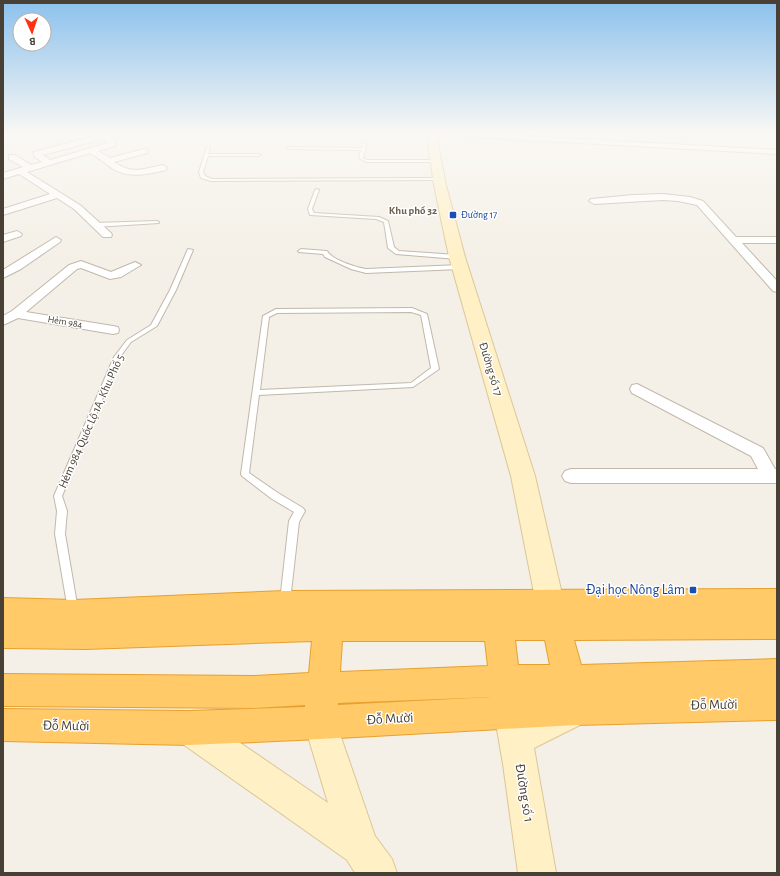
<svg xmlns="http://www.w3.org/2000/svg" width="780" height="876" font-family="'Alegreya Sans',sans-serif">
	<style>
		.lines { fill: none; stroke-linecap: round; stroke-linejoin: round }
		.lane-casing { stroke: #c1b8a9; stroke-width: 2 }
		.street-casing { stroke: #c1b8a9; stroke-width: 2 }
		.secondary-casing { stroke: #dbc796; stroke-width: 2 }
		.highway-casing { stroke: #e7a02e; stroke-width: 2 }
		.lane { fill: #fff; fill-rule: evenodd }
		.street { fill: #fff; fill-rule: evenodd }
		.secondary { fill: #fff0c6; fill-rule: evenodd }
		.highway { fill: #ffca67; fill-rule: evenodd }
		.transit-dot { fill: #1a4fb4; stroke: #fff; stroke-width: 1.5 }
		.labels { text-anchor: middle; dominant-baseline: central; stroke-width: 3; stroke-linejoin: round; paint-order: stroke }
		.far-transit-label { font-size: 10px; fill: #164399; stroke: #fff; text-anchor: start }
		.far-street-label { font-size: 10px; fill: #484035; stroke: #fff }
		.far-neighbourhood-label { font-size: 11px; font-weight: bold; fill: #6c5e4c; stroke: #fff }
		.street-label { font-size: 12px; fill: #484035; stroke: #fff }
		.near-transit-label { font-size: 14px; fill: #164399; stroke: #fff; text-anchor: end }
		.near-street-label { font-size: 14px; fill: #484035; stroke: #fff }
	</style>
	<rect width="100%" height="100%" fill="#f4f0e7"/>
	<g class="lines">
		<g class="lane-casing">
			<g id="lane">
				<path d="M 365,141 L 367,142 L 363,158 L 367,160 L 437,160 L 439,161 L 437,162 L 366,162 L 359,158 L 361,150 L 288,149 L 286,148 L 288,147 L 362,148 L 363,142 Z"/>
				<path d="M 207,147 L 210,148 L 208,154 L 259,154 L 261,155 L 259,156 L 208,156 L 203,172 L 205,176 L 212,179 L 440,178 L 442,179 L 440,180 L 211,181 L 201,178 L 199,172 Z"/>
				<path d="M 317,189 L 319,190 L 312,209 L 314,213 L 379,217 L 388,221 L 394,247 L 399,251 L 457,255 L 460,257 L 457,259 L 396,254 L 388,248 L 384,222 L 376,219 L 310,215 L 308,209 L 315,190 Z"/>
				<path d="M 157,221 L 159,222 L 159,223 L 95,227 L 92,225 L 95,223 Z"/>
				<path d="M 188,249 L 193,250 L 176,290 L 157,326 L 131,342 L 120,357 L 62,496 L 67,511 L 65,534 L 78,610 L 77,614 L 73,615 L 69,614 L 68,610 L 55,534 L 57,511 L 54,496 L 114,357 L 127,340 L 151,325 L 170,290 Z"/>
				<path d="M 301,249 L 327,251 C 332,260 355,267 366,269 L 460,265 L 463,267 L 460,269 L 366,273 L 351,269 L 325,257 L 323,254 L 299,252 L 298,251 Z"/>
				<path d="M 412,308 L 427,314 L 439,369 L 413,387 L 259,395 L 249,473 L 278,493 L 303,508 L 305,511 L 299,522 L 290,601 L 289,604 L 285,606 L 281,604 L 280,601 L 289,521 L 294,512 L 272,499 L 242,476 L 241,474 L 263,316 L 276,309 ZM 411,312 L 421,315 L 431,368 L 411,383 L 260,390 L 269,317 L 277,313 Z"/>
			</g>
		</g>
		<g class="street-casing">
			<g id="street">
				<path d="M 98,135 L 107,135 L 115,140 L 115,146 L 98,151 L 110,158 L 144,149 L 147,149 L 147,153 L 114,162 C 134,175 141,169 163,165 L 167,168 L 166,170 C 148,174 130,179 113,169 C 105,163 99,158 90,153 L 27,172 L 80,205 L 111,233 L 112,235 L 111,237 L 103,237 L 74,209 L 57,198 L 3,215 L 3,209 L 50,194 L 19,174 L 3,179 L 3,173 L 23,167 L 9,159 L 9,155 L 15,155 L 31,165 L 42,162 L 34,156 L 34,152 ZM 103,139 L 108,143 L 50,160 L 43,155 Z"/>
				<path d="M 466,135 L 510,135 L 777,150 L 777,154 L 470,137 Z"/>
				<path d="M 663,194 L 690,197 L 703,201 L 736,237 L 777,237 L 777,243 L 742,243 L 777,281 L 777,292 L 773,291 L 697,205 L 678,201 L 663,200 L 594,204 L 589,201 L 591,199 L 633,195 Z"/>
				<path d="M 17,231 L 22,234 L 21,236 L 3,242 L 3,235 Z"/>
				<path d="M 56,237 L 61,240 L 60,242 L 21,269 L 3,278 L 3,270 Z"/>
				<path d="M 81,261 L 111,272 L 135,262 L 141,265 L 121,277 L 110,279 L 81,268 L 77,269 L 26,312 L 113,326 L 118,327 L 119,330 L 118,333 L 113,334 L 18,318 L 3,325 L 3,316 L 12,311 L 69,265 Z"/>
				<path d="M 637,384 L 763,448 L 775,469 L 777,469 L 777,483 L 571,483 L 565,481 L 562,476 L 565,471 L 571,469 L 758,469 L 751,456 L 632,393 L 630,389 L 632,385 Z"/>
			</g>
		</g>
		<g class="secondary-casing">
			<g id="secondary">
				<path d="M 428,135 L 438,135 L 438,144 L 446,185 L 465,257 L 535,476 L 564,603 L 560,613 L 550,617 L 540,613 L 536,603 L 511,476 L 449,257 L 434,185 L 428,144 Z"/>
				<path d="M 510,696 L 521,701 L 527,716 L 568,697 L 580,701 L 584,713 L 580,725 L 534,748 L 556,873 L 518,873 L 503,764 L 494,712 L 499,701 Z"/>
				<path d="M 320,707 L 332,711 L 375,836 L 392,859 L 397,873 L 355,873 L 347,860 L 177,740 L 172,728 L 177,716 L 189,711 L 201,716 L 328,803 L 304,723 L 308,711 Z"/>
			</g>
		</g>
		<g class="highway-casing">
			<path id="highway" d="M 777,589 L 777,639 L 574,640 L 581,665 L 777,659 L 777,720 L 576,725 L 320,739 L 189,745 L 3,741 L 3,709 L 189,711 L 305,707 L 305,705 L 255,708 L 3,706 L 3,674 L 255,676 L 309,673 L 312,641 L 86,649 L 3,648 L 3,598 L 74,600 L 284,591 ZM 515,640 L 545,640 L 550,665 L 518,665 ZM 342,641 L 485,641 L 488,666 L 340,672 ZM 492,697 L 338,705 L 338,703 Z"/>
		</g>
		<use href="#lane" class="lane"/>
		<use href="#street" class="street"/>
		<use href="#secondary" class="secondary"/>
		<use href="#highway" class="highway"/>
	</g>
	<linearGradient id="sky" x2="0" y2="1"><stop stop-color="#8bc1ed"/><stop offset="0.52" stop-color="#faf8f4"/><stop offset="1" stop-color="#faf8f4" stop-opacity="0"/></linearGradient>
	<rect width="780" height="258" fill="url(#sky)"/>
	<g class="transit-dot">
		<rect x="449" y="211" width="8" height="8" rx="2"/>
		<rect x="689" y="586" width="8" height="8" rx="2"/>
	</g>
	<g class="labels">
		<g class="far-transit-label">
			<text x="461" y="215">Đường 17</text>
		</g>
		<g class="far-street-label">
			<text transform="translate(65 322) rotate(10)">Hẻm 984</text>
		</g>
		<g class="far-neighbourhood-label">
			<text x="413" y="210">Khu phố 32</text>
		</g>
		<g class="street-label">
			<text transform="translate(491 369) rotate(73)">Đường số 17</text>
			<text transform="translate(91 421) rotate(-66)">Hẻm 984 Quốc Lộ 1A, Khu Phố 5</text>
		</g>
		<g class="near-transit-label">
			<text x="685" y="590">Đại học Nông Lâm</text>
		</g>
		<g class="near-street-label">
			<text transform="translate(714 705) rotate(-1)">Đỗ Mười</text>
			<text transform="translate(390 719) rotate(-3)">Đỗ Mười</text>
			<text transform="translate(66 726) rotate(1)">Đỗ Mười</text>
			<text transform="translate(524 793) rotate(81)">Đường số 1</text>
		</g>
	</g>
	<rect width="780" height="876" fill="none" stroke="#484035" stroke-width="8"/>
	<g transform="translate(32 32) rotate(177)"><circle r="19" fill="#ffffff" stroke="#b6b3ae"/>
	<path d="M0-3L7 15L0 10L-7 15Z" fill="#ff3213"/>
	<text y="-6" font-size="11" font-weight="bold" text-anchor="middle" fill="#484035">B</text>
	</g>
</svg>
